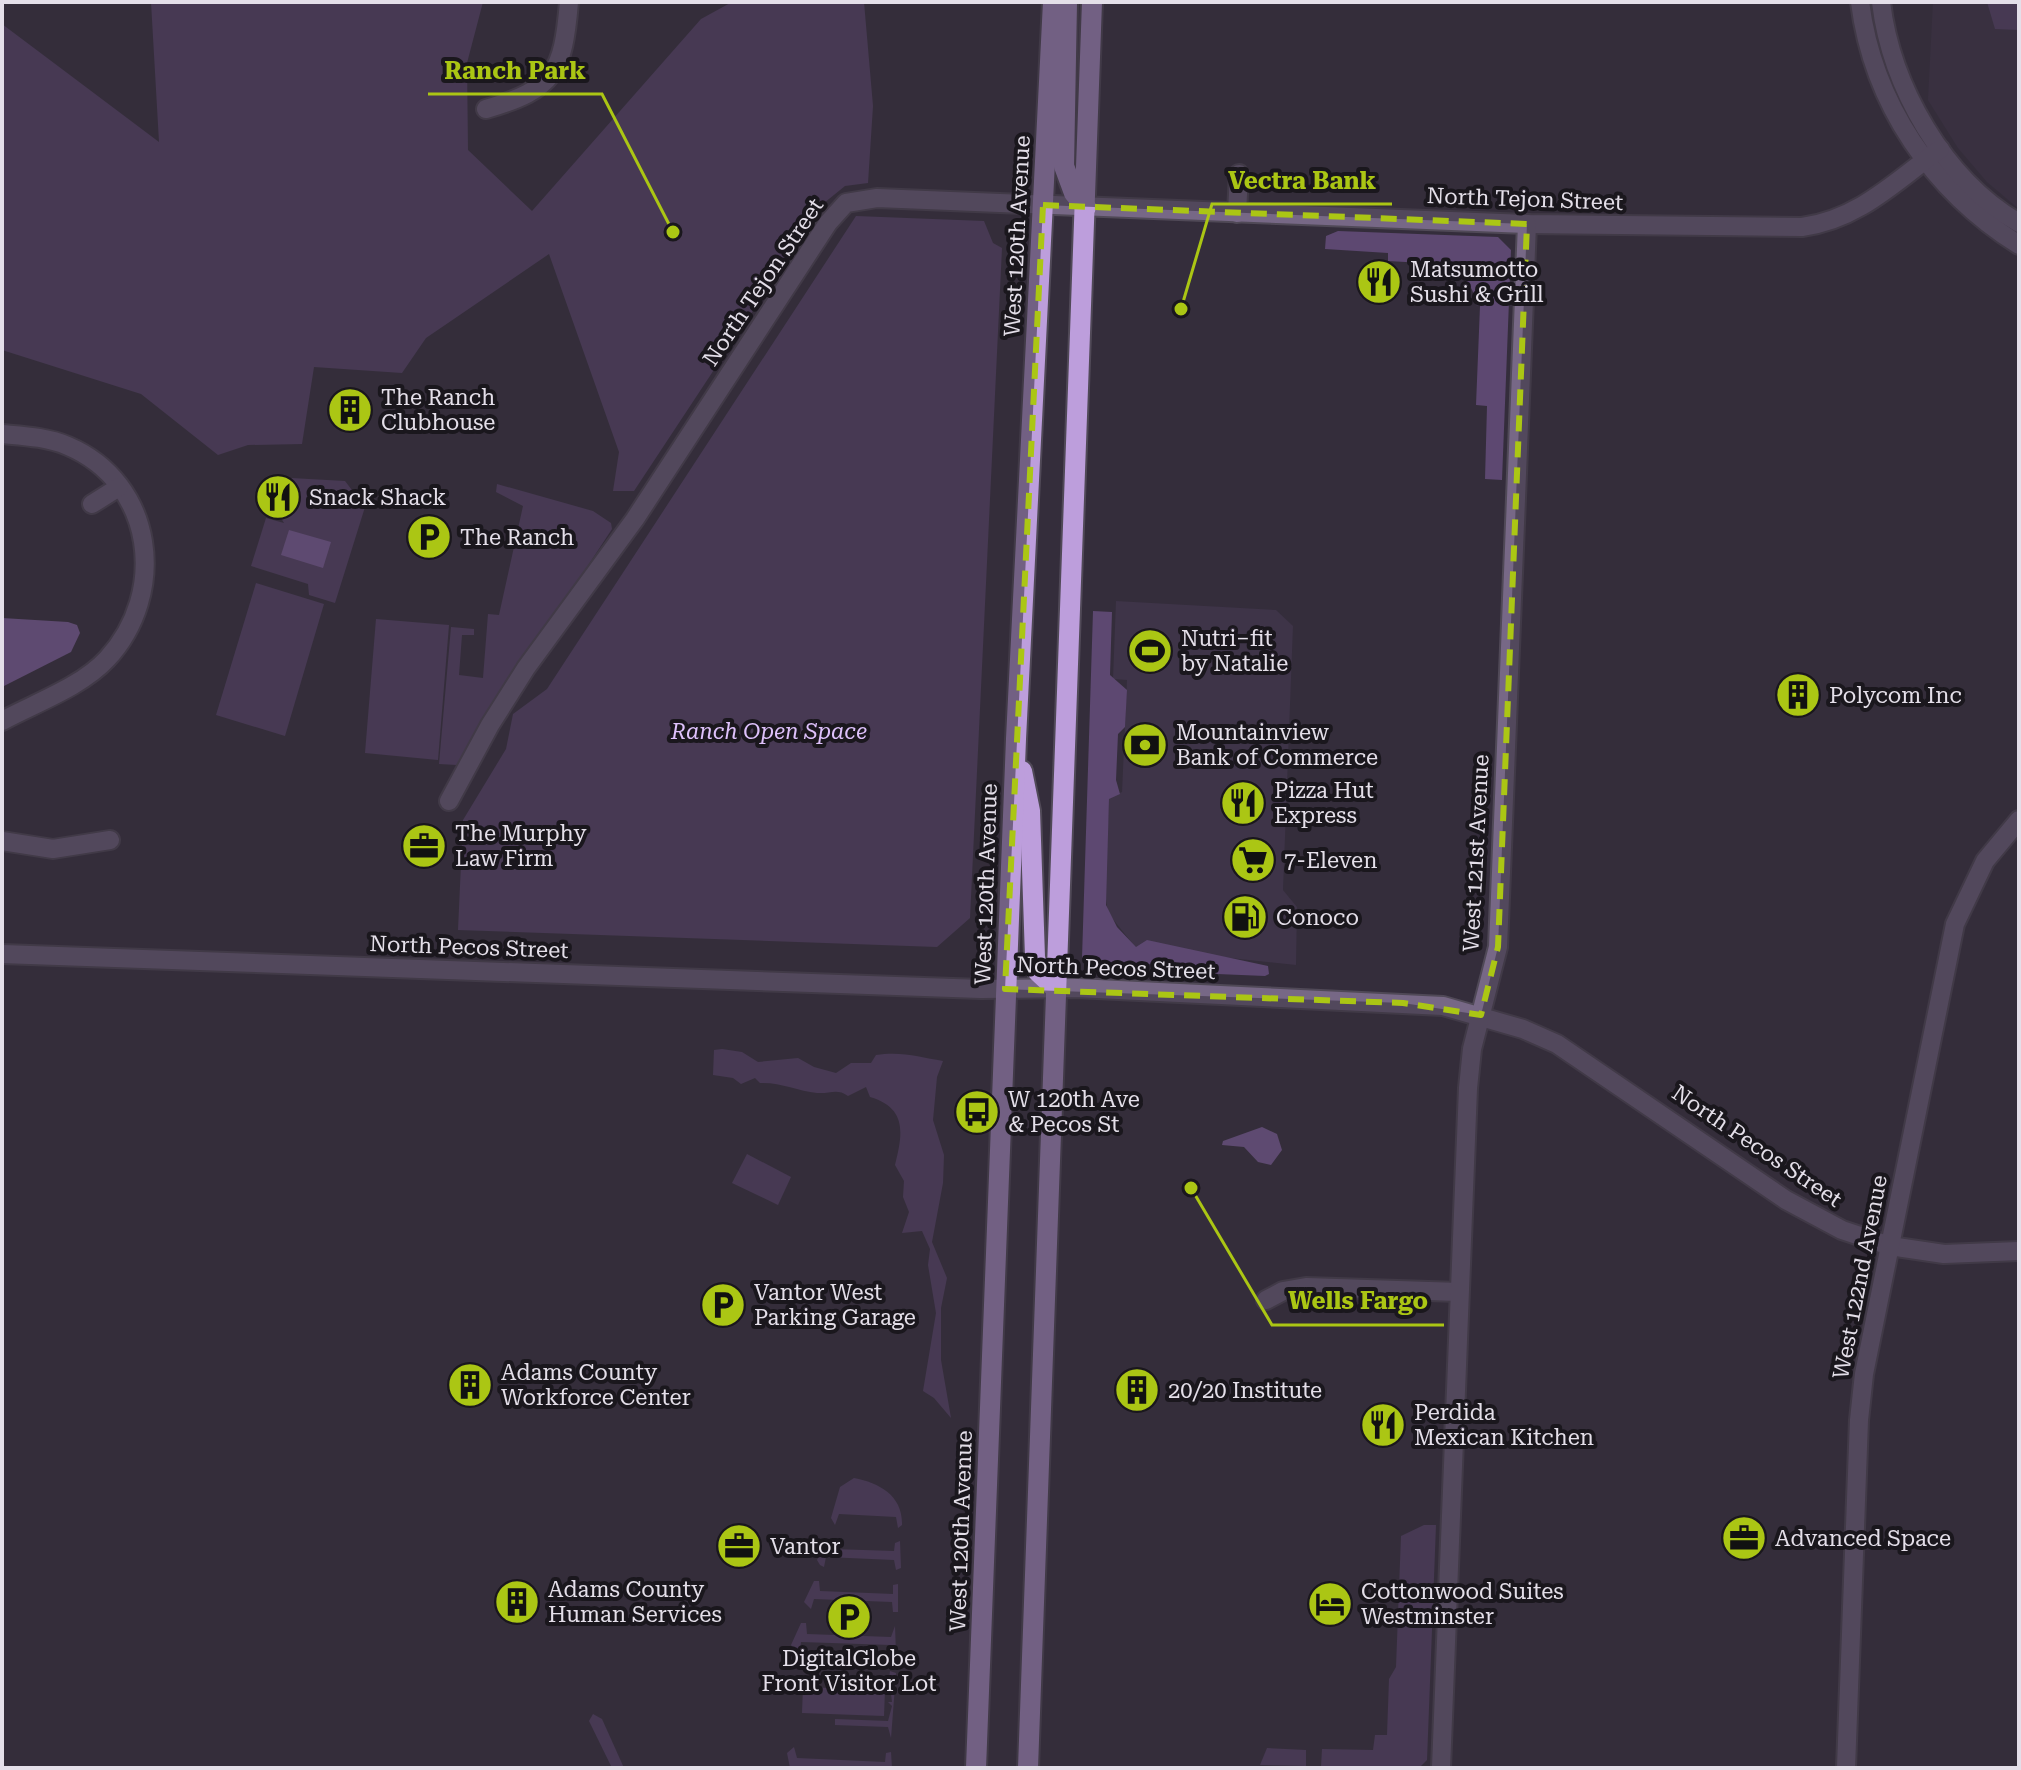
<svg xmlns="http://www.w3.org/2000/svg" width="2021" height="1770" font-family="'Roboto Serif',serif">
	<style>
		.built { fill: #3e3448 }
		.green { fill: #5d4871 }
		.water { fill: #916db3 }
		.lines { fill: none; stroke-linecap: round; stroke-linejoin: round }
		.minor-casing { stroke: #504957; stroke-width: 22 }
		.major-casing { stroke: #504957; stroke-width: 24 }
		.minor { stroke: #776886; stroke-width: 18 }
		.major { stroke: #bd9edc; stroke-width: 20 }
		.marked { fill: none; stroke: #abc614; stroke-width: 6; stroke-dasharray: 16 10; stroke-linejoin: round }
		.labels { text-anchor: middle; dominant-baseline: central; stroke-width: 8; stroke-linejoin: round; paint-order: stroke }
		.street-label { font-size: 22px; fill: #e4dfe9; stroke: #1a171d }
		.poi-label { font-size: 22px; fill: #e4dfe9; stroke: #1a171d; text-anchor: start }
		.park-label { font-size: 22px; font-style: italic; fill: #dec1fb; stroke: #1a171d }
		.leader { fill: none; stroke: #abc614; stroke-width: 3 }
		.callout-dot { fill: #abc614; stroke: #1a171d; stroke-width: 3 }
		.callout-label { font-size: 24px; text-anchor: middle; font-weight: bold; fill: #abc614; stroke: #1a171d; stroke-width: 8; stroke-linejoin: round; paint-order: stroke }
	</style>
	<rect width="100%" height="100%" fill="#342d3b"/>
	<g class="built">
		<path d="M 1933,2 L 2019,2 L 2019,209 L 1987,182 L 1958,148 L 1928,100 Z"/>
		<path d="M 1116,601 L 1276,610 L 1293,626 L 1283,890 L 1297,907 L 1296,965 L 1136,948 L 1108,913 L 1105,893 L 1109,798 L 1122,792 L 1127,680 L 1113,679 Z"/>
	</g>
	<g class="green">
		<path d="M 151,2 L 483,2 L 467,63 L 468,150 L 532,211 L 701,19 L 732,2 L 864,2 L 873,106 L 868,183 L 845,186 L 824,203 L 634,491 L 613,491 L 619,452 L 549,254 L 426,338 L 402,373 L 314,367 L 302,444 L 248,445 L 218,455 L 141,394 L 2,350 L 2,24 L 159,142 Z"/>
		<path d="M 1987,2 L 2019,2 L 2019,30 L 1995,29 Z"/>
		<path d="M 856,216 L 984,221 L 993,243 L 1002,248 L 970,918 L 937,947 L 458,930 L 463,820 L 506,749 L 513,714 L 547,689 Z"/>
		<path d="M 1338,231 L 1498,237 L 1511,250 L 1502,480 L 1485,479 L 1487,406 L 1476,405 L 1480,306 L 1476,305 C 1474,283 1461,273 1441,268 L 1440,264 L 1388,261 L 1388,253 L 1325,249 L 1326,236 Z"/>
		<path d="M 291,478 L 345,481 L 365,507 L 335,603 L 309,595 L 308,584 L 251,566 L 266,518 L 284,523 L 275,508 L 280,510 Z"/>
		<path d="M 497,484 L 593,511 L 611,523 L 612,529 L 457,765 L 439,764 L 451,627 L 474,629 L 474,635 L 462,635 L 459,675 L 483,678 L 488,614 L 499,615 L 523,506 L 496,492 Z"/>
		<path d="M 256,583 L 324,604 L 285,736 L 216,715 Z"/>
		<path d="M 1093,611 L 1112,612 L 1110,675 L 1127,690 L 1125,727 L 1118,734 L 1116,780 L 1120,794 L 1109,799 L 1106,905 L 1117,927 L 1136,947 L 1147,940 L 1268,966 L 1269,974 L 1265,976 L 1193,973 L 1170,965 L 1089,962 L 1082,958 Z"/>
		<path d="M 376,619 L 449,625 L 438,760 L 365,753 Z"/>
		<path d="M 722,1049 L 742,1052 L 758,1062 L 798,1058 L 814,1067 L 836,1073 L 851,1063 L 871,1063 L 876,1055 C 901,1051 920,1057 943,1061 L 937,1077 L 933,1120 L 944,1155 L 943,1183 L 932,1242 L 947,1278 L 941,1308 L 941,1360 L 951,1418 L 934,1398 L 923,1391 L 936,1313 L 928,1265 L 930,1249 L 922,1231 L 902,1233 L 909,1212 L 903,1197 L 904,1181 L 895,1165 C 903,1133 907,1108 870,1097 L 866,1087 L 848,1096 C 837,1088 830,1094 817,1093 C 798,1091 780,1082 760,1083 L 755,1078 L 741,1084 L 733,1078 L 713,1075 L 714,1050 Z"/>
		<path d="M 747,1154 L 791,1177 L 778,1205 L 732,1183 Z"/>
		<path d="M 854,1478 C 880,1483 903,1496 902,1525 L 898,1528 L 896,1517 L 839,1514 L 835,1525 L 831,1518 L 840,1487 Z"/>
		<path d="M 1424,1525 L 1436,1525 L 1427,1760 L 1419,1768 L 1321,1767 L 1322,1749 L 1373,1750 L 1375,1735 L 1387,1735 L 1389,1679 L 1396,1667 L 1401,1536 Z"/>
		<path d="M 828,1538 L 832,1549 L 894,1551 L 895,1543 L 900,1541 L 901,1568 L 896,1570 L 894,1560 L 826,1557 L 824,1567 L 820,1565 L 817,1560 Z"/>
		<path d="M 814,1581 L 819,1581 L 820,1591 L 893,1594 L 893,1585 L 898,1584 L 898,1612 L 893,1612 L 892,1602 L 814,1599 L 811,1609 L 804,1602 Z"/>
		<path d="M 801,1623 L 806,1623 L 807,1634 L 891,1637 L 895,1626 L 896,1653 L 891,1654 L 891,1645 L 801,1642 L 800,1651 L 795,1651 L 791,1645 Z"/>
		<path d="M 890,1671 L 896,1673 L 891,1738 L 888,1727 L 835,1725 L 835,1719 L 888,1721 L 892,1706 L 888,1702 L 892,1702 L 890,1686 L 837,1683 L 837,1677 L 889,1679 Z"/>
		<path d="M 803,1687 L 885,1690 L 884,1716 L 802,1713 Z"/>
		<path d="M 593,1714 L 602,1719 L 624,1768 L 612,1768 L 589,1721 Z"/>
		<path d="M 794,1747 L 797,1758 L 885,1762 L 886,1753 L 891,1752 L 892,1768 L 790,1768 L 787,1753 Z"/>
		<path d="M 1267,1748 L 1306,1750 L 1306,1766 L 1260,1765 Z"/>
	</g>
	<g class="water">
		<path d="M 289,530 L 331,542 L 323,568 L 281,555 Z"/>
		<path d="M 2,618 L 68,622 L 77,625 L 80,633 L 71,652 L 2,687 Z"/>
		<path d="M 1262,1127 L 1277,1134 L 1282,1150 L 1271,1165 L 1258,1162 L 1244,1147 L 1222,1145 L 1223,1141 Z"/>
	</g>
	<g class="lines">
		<g class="minor-casing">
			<g id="minor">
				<path d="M 1860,2 C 1873,104 1933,191 2019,245"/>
				<path d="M 1881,2 C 1891,86 1944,180 2019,223"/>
				<path d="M 486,109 C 555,89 563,72 569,2"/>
				<path d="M 1237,213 L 1239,174"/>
				<path d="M 2,434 C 24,436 47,437 68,446 C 155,483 168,593 107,659 C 81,687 35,703 2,721"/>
				<path d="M 92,504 L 119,487"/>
				<path d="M 449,801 L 490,725 L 526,668 L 635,519 L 828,223 L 846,203 L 877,198 L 1527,224 L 1802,227 C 1858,220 1896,181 1940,149"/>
				<path d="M 2,841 L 53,849 L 110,840"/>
				<path d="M 2,954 L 981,989 L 1077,988 L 1443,1006 L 1523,1029 L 1557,1044 L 1786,1200 L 1842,1230 L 1890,1246 L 1944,1254 L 2019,1251"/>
				<path d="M 1266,1300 L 1283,1291 L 1306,1287 L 1459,1292"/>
				<path d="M 1441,1768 L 1468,1088 L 1472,1049 L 1498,947 L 1527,224"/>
				<path d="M 1846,1768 L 1859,1420 L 1864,1374 L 1955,924 L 1985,861 L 2019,820"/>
			</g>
		</g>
		<g class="major-casing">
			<g id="major">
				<path d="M 1067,2 L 1064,166 L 1074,193 L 1086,207"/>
				<path d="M 1022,771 L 1030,811 L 1035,957 L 1038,972 L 1054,987"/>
				<path d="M 976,1768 L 1016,739 L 1053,2"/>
				<path d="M 1028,1768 L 1092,2"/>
			</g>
		</g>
		<use href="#minor" class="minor"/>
		<use href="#major" class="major"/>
	</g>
	<path d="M0 0H2021V1770H0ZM 1043,205 L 1527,224 L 1498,947 L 1481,1015 L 1403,1003 L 1005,989 Z" fill="#342d3b" fill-opacity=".55" fill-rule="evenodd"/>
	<path class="marked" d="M 1043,205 L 1527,224 L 1498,947 L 1481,1015 L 1403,1003 L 1005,989 Z"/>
	<defs>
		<g id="restaurant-disc" transform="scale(2.3)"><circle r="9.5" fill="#abc614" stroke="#1a171d"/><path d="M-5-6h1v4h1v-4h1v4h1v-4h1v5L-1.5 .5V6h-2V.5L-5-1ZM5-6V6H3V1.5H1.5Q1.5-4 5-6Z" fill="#111"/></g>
		<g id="building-disc" transform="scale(2.3)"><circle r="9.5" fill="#abc614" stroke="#1a171d"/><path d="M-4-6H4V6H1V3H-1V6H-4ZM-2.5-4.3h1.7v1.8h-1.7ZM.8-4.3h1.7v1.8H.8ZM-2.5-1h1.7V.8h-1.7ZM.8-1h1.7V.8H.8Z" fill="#111"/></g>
		<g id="parking-disc" transform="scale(2.3)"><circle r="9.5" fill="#abc614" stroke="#1a171d"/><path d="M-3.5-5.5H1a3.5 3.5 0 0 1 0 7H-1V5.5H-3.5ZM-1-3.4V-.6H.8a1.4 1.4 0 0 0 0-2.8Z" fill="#111"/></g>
		<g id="stadium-disc" transform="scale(2.3)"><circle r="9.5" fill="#abc614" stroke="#1a171d"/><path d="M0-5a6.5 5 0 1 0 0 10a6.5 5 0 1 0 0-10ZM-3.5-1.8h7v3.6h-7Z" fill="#111"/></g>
		<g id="bank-disc" transform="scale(2.3)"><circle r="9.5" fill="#abc614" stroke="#1a171d"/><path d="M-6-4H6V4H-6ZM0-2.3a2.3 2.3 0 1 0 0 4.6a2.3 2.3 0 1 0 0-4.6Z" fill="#111"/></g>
		<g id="office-disc" transform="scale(2.3)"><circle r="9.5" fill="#abc614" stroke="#1a171d"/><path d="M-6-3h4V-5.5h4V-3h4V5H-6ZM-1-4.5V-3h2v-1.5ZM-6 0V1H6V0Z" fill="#111"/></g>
		<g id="supermarket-disc" transform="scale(2.3)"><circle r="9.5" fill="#abc614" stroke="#1a171d"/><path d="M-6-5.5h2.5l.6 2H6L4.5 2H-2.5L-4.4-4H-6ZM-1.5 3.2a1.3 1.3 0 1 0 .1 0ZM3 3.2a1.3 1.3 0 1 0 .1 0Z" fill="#111"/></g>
		<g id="fuel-disc" transform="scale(2.3)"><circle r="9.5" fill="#abc614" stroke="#1a171d"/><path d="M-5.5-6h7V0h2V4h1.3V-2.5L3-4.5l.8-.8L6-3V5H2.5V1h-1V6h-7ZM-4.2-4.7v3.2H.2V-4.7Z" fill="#111"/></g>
		<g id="bus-disc" transform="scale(2.3)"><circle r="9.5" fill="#abc614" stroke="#1a171d"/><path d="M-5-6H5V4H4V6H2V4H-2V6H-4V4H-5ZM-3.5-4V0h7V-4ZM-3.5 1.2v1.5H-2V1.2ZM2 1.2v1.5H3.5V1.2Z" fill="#111"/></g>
		<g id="hotel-disc" transform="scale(2.3)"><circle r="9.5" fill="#abc614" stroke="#1a171d"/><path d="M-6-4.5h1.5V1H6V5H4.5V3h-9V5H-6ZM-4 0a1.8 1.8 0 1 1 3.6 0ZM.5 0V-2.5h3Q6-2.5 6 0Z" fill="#111"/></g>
	</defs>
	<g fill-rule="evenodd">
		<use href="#restaurant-disc" x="1379" y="282"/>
		<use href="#building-disc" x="350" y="410"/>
		<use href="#restaurant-disc" x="278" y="497"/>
		<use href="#parking-disc" x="429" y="537"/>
		<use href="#stadium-disc" x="1150" y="651"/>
		<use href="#building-disc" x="1798" y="695"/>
		<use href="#bank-disc" x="1145" y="745"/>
		<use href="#restaurant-disc" x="1243" y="803"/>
		<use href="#office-disc" x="424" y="846"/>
		<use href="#supermarket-disc" x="1253" y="860"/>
		<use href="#fuel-disc" x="1245" y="917"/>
		<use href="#bus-disc" x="977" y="1112"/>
		<use href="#parking-disc" x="723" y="1305"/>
		<use href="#building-disc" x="470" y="1385"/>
		<use href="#building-disc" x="1137" y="1390"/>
		<use href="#restaurant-disc" x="1383" y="1425"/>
		<use href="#office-disc" x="1744" y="1538"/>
		<use href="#office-disc" x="739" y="1546"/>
		<use href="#building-disc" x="517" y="1602"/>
		<use href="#hotel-disc" x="1330" y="1604"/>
		<use href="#parking-disc" x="849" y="1617"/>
	</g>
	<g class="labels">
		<g class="street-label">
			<text transform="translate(1525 199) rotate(2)">North Tejon Street</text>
			<text transform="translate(1017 236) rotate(-87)">West 120th Avenue</text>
			<text transform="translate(763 282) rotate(-56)">North Tejon Street</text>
			<text transform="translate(1476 853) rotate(-87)">West 121st Avenue</text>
			<text transform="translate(986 884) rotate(-88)">West 120th Avenue</text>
			<text transform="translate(469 947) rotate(2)">North Pecos Street</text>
			<text transform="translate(1116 968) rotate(2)">North Pecos Street</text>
			<text transform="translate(1757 1146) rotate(34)">North Pecos Street</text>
			<text transform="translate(1860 1277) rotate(-79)">West 122nd Avenue</text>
			<text transform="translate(961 1531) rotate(-88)">West 120th Avenue</text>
		</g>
		<g class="poi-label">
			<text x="1410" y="269">Matsumotto<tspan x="1410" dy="25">Sushi &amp; Grill</tspan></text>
			<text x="381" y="397">The Ranch<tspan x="381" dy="25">Clubhouse</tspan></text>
			<text x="309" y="497">Snack Shack</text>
			<text x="460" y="537">The Ranch</text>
			<text x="1181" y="638">Nutri–fit<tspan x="1181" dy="25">by Natalie</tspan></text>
			<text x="1829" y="695">Polycom Inc</text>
			<text x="1176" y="732">Mountainview<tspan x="1176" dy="25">Bank of Commerce</tspan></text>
			<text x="1274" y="790">Pizza Hut<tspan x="1274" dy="25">Express</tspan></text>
			<text x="455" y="833">The Murphy<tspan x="455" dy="25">Law Firm</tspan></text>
			<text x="1284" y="860">7-Eleven</text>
			<text x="1276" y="917">Conoco</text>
			<text x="1008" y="1099">W 120th Ave<tspan x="1008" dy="25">&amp; Pecos St</tspan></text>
			<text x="754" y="1292">Vantor West<tspan x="754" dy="25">Parking Garage</tspan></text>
			<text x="501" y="1372">Adams County<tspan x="501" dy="25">Workforce Center</tspan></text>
			<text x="1168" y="1390">20/20 Institute</text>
			<text x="1414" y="1412">Perdida<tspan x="1414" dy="25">Mexican Kitchen</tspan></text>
			<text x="1775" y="1538">Advanced Space</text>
			<text x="770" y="1546">Vantor</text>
			<text x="548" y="1589">Adams County<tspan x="548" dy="25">Human Services</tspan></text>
			<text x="1361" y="1591">Cottonwood Suites<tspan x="1361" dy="25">Westminster</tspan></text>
			<text x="849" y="1658" text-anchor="middle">DigitalGlobe<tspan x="849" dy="25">Front Visitor Lot</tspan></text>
		</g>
		<g class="park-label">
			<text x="769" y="731">Ranch Open Space</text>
		</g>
	</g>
	<path class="leader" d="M673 232L602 94H428M1181 309L1212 204H1392M1191 1188L1272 1325H1444"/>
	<g class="callout-dot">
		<circle cx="673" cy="232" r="8"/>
		<circle cx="1181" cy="309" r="8"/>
		<circle cx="1191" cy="1188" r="8"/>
	</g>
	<g class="callout-label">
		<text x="515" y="79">Ranch Park</text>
		<text x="1302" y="189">Vectra Bank</text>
		<text x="1358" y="1309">Wells Fargo</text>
	</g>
	<rect width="2021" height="1770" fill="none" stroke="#e4dfe9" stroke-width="8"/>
</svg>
